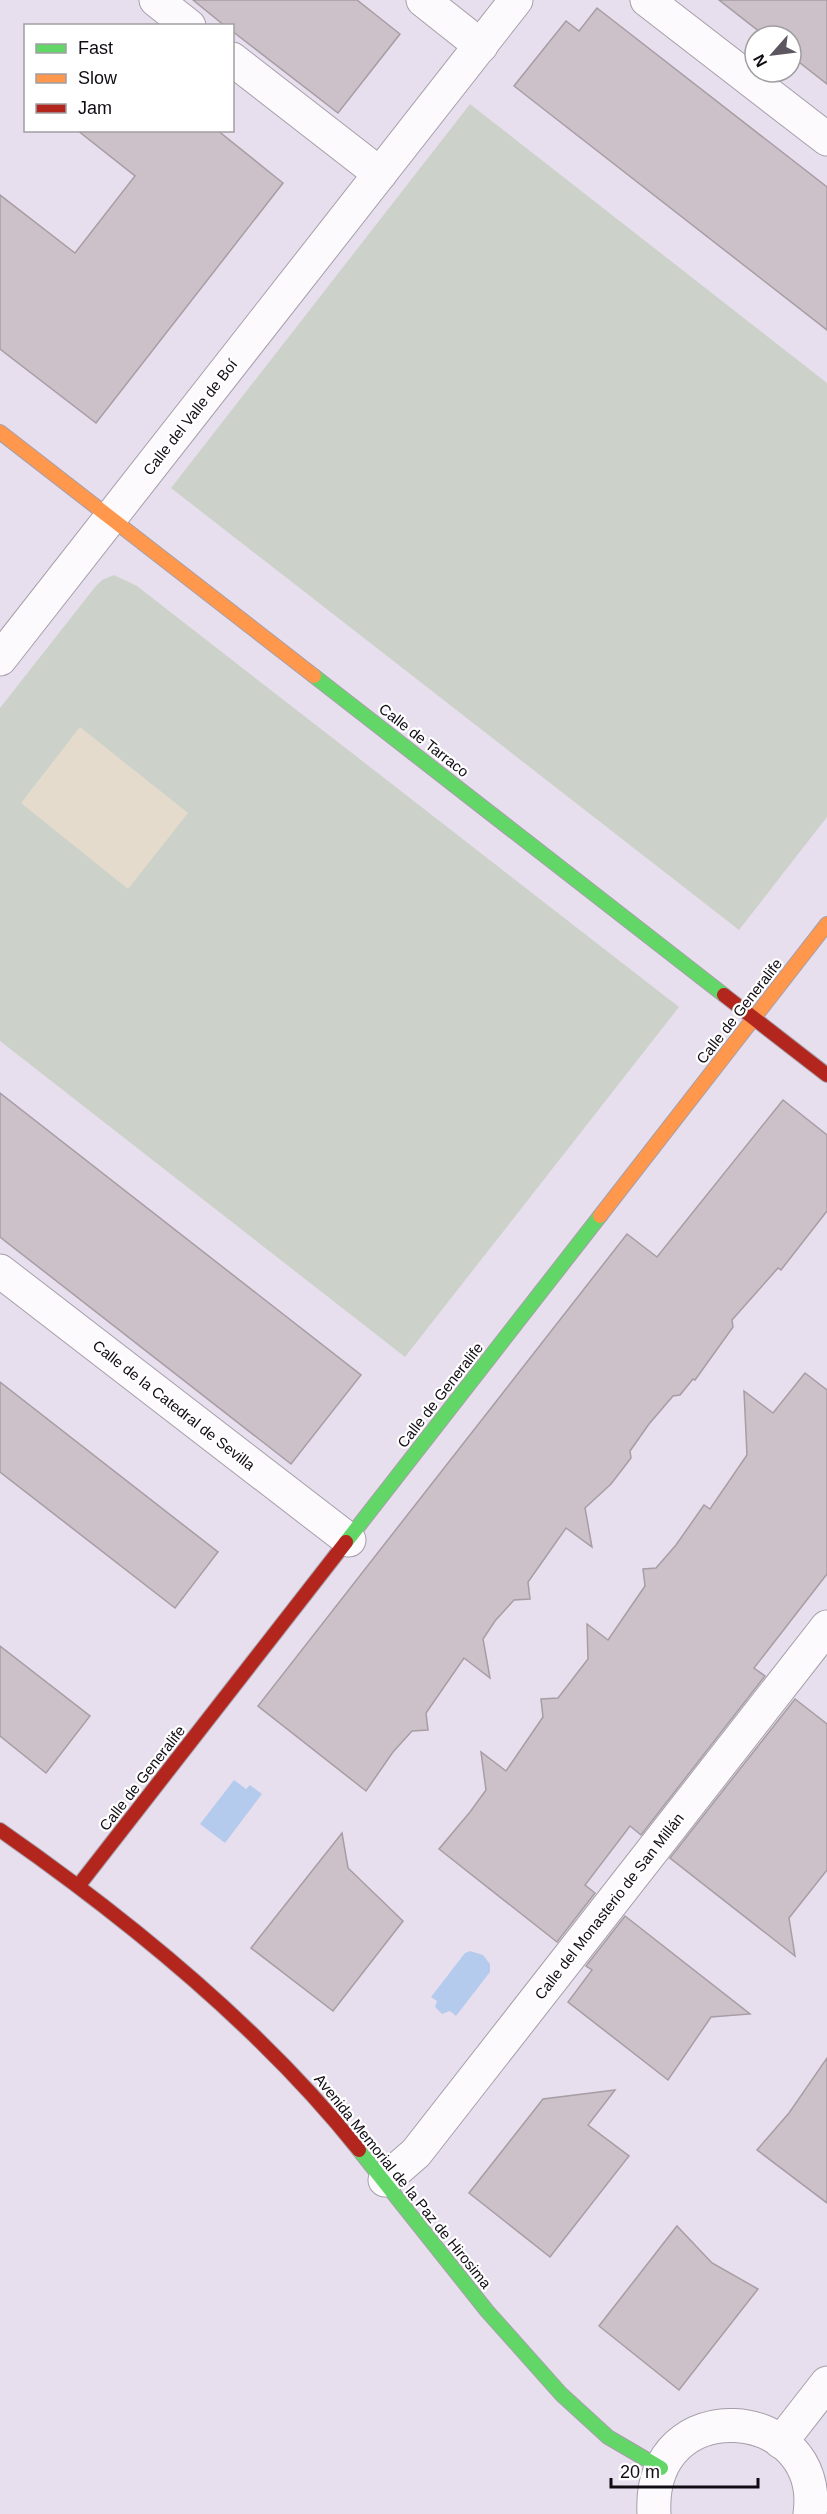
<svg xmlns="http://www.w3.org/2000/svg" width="827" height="2514" font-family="Arial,sans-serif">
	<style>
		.green { fill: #ccd2c9 }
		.sand { fill: #e4dbcd }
		.water { fill: #b5cbed }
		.building { fill: #ccc1c8; stroke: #a79da4; stroke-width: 1.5 }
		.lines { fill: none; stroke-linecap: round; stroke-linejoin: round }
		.street-casing { stroke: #a69faa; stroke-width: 35 }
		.fast-casing { stroke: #a69faa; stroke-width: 16 }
		.slow-casing { stroke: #a69faa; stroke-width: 16 }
		.jam-casing { stroke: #a69faa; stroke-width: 16 }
		.street { stroke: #fcfafc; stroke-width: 33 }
		.fast { stroke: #63d668; stroke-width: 14 }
		.slow { stroke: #ff974d; stroke-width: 14 }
		.jam { stroke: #b3261e; stroke-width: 14 }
		.labels { text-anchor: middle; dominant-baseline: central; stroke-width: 4.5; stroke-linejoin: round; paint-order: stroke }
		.street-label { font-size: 15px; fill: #110c14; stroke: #fff }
	</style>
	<rect width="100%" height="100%" fill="#e8dfee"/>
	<g class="green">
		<path d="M 470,104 L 827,383 L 827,817 L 739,930 L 171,488 Z"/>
		<path d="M 114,575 L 137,586 L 679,1007 L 405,1357 L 0,1041 L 0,708 L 95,587 L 102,580 Z"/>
	</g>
	<path class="sand" d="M 80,727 L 188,813 L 128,889 L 21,803 Z"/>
	<g class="water">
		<path d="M 234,1780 L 246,1789 L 250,1785 L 262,1794 L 225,1843 L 200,1824 Z"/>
		<path d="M 470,1951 L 483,1955 L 490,1964 L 490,1972 L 456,2016 L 450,2011 L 442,2014 L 435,2007 L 437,2001 L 431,1997 L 465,1953 Z"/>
	</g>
	<g class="building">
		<path d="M 193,0 L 357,0 L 400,34 L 338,113 L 232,31 L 232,26 L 225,26 Z"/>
		<path d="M 719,0 L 827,0 L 827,84 L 791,56 L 791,36 L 765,36 Z"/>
		<path d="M 597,8 L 827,187 L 827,330 L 514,86 L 566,21 L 579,31 Z"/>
		<path d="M 77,130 L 217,130 L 283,183 L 96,423 L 0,349 L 0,195 L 75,253 L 135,176 Z"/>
		<path d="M 0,1093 L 361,1375 L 291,1464 L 0,1237 Z"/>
		<path d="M 783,1100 L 827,1135 L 827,1211 L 781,1270 L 778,1268 L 732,1320 L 733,1327 L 695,1380 L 693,1379 L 680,1395 L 673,1396 L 649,1424 L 630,1451 L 631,1458 L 611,1484 L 585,1508 L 592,1547 L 566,1528 L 528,1582 L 530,1599 L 514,1600 L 495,1621 L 483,1639 L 490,1678 L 464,1658 L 426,1713 L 428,1730 L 412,1731 L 393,1752 L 366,1791 L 258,1706 L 627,1234 L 657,1257 Z"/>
		<path d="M 805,1373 L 827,1390 L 827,1574 L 754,1668 L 765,1676 L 641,1835 L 630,1826 L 585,1885 L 595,1893 L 557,1942 L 439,1849 L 470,1812 L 486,1790 L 481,1752 L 506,1771 L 543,1717 L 541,1699 L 558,1698 L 588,1659 L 587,1624 L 608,1640 L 645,1586 L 643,1569 L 656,1568 L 676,1545 L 704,1505 L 710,1509 L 747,1455 L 744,1391 L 773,1413 Z"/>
		<path d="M 0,1382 L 218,1552 L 175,1608 L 0,1472 Z"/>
		<path d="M 0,1646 L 90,1716 L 46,1773 L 0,1736 Z"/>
		<path d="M 795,1699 L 827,1724 L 827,1870 L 789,1918 L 795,1956 L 670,1858 Z"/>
		<path d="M 342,1833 L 348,1868 L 403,1921 L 333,2011 L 251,1948 Z"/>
		<path d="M 625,1916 L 750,2014 L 711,2017 L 668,2080 L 568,2002 L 592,1970 L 586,1966 Z"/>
		<path d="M 827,2058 L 827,2203 L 757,2150 L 789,2113 Z"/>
		<path d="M 615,2090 L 588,2125 L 629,2156 L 550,2257 L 469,2193 L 543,2099 Z"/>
		<path d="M 677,2226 L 712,2263 L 758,2289 L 679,2390 L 599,2326 Z"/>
	</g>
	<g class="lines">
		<g class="street-casing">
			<g id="street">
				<path d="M 156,0 L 189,26"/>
				<path d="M 423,0 L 481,46"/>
				<path d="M 647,0 L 827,139"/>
				<path d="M 232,59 L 380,174"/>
				<path d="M 0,659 L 516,0"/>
				<path d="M 0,1271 L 349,1540"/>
				<path d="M 385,2180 L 416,2153 L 827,1627"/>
				<path d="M 781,2442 L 827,2383"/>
				<path d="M 654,2514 C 647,2388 825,2404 810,2514"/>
			</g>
		</g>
		<g class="fast-casing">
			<g id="fast">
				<path d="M 314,676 L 724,995"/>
				<path d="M 346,1542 L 600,1216"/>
				<path d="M 359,2150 L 487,2311 L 561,2394 L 608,2437 L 661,2468"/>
			</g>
		</g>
		<g class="slow-casing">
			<g id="slow">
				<path d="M 0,432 L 314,676"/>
				<path d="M 600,1216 L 827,924"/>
			</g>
		</g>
		<g class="jam-casing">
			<g id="jam">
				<path d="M 724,995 L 827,1075"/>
				<path d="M 0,1830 C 129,1920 261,2027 359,2150"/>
				<path d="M 79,1885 L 346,1542"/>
			</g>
		</g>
		<use href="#street" class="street"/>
		<use href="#fast" class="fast"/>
		<use href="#slow" class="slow"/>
		<use href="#jam" class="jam"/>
	</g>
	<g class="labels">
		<g class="street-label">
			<text transform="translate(190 417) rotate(-52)">Calle del Valle de Boí</text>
			<text transform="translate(424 740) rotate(38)">Calle de Tarraco</text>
			<text transform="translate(739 1011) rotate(-52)">Calle de Generalife</text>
			<text transform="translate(440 1395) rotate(-52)">Calle de Generalife</text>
			<text transform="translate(174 1405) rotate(38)">Calle de la Catedral de Sevilla</text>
			<text transform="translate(142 1778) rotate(-52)">Calle de Generalife</text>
			<text transform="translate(609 1906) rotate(-52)">Calle del Monasterio de San Millán</text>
			<text transform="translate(403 2181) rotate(51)">Avenida Memorial de la Paz de Hirosima</text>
		</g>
	</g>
	<rect x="24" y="24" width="210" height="108" fill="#ffffff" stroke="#a09ea1" stroke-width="1.5"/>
	<rect x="36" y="44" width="30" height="9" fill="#63d668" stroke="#a09ea1" stroke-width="1.5"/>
	<text x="78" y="54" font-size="18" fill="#110c14">Fast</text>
	<rect x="36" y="74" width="30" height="9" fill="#ff974d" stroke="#a09ea1" stroke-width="1.5"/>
	<text x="78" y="84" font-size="18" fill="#110c14">Slow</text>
	<rect x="36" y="104" width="30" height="9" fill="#b3261e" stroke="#a09ea1" stroke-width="1.5"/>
	<text x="78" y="114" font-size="18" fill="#110c14">Jam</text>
	<g transform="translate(773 54) rotate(242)"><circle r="28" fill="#ffffff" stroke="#a09ea1" stroke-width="1.5"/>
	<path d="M0-4.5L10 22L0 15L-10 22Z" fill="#5c5660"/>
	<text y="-9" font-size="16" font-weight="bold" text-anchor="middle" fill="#110c14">N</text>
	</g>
	<path d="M611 2478v9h147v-9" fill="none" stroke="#110c14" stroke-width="3"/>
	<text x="620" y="2478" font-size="18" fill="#110c14" stroke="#ffffff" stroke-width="4.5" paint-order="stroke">20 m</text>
</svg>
